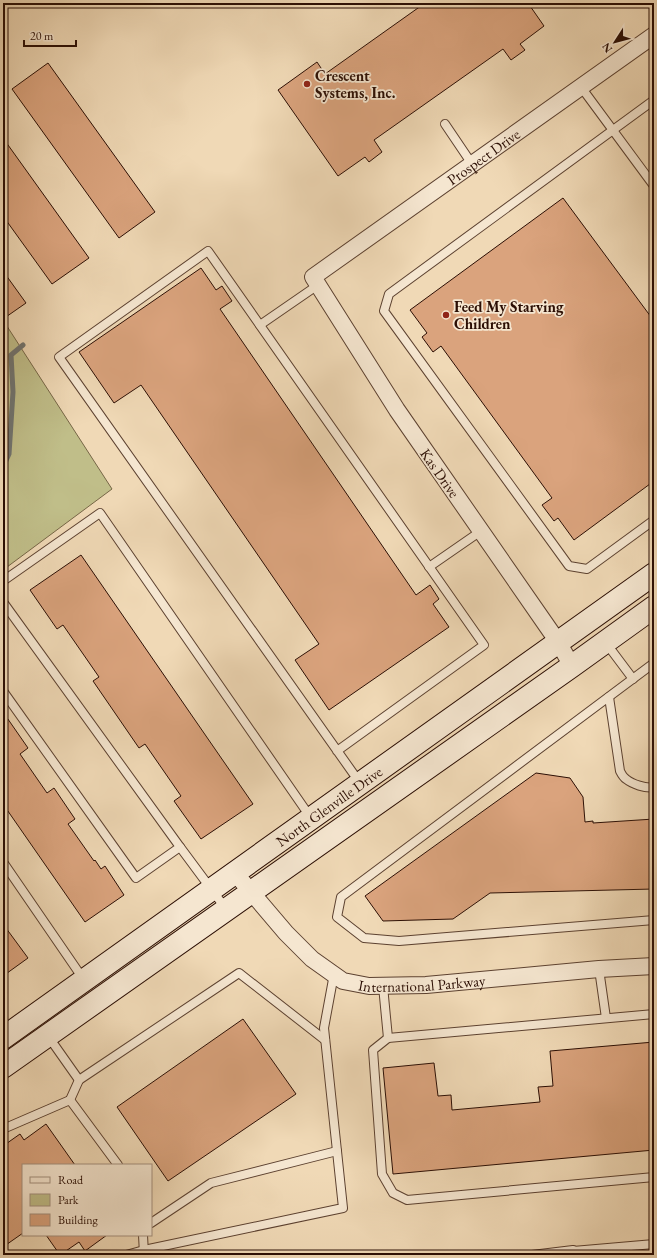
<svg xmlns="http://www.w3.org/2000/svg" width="657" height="1258" font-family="'EB Garamond',serif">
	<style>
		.green { fill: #c0be89; stroke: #766646 }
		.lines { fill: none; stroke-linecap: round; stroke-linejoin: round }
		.stream { stroke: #707470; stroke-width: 5 }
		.building { fill: #daa37d; stroke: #2b0e04 }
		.lane-casing { stroke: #5c4130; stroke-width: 10 }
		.street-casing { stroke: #5c4130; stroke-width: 18 }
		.secondary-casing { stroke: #2b0e04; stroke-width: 24 }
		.lane { stroke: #f5e6d0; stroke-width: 8 }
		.street { stroke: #f5e6d0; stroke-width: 16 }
		.secondary { stroke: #f5e6d0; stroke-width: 22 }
		.poi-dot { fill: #8f2418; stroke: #f5e6d0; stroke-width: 1.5 }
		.labels { text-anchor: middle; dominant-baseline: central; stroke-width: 3.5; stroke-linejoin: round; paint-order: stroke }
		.poi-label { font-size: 15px; font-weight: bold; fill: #2b0e04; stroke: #f5e6d0; text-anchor: start }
		.street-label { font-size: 15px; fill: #2b0e04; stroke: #f5e6d0 }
	</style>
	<rect width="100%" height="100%" fill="#f0d9b6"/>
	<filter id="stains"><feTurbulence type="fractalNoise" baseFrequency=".005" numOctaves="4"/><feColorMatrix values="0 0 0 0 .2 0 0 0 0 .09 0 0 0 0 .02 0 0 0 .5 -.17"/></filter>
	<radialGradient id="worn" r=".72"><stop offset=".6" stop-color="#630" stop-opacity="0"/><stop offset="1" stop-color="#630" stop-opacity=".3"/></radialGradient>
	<path class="green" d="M 3,320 L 112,489 L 3,570 Z"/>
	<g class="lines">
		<path class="stream" d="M 3,467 L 9,454 L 13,392 L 11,355 L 23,345"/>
	</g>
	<g class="building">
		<path d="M 425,3 L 528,3 L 544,26 L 520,44 L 525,50 L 511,60 L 503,49 L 374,140 L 382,152 L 369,162 L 365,157 L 338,176 L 278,90 L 317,62 L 325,74 Z"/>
		<path d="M 48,63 L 155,212 L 119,238 L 12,89 Z"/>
		<path d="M 3,138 L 89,258 L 52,284 L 3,216 Z"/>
		<path d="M 563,198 L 654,321 L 654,481 L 574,540 L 558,518 L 554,521 L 542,505 L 552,498 L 441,346 L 433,352 L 422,337 L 427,333 L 410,310 Z"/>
		<path d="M 201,268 L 216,290 L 222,286 L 232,301 L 220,309 L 416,595 L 430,585 L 439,599 L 433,604 L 449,627 L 329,710 L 295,660 L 319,644 L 141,385 L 114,403 L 79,352 Z"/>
		<path d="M 3,271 L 26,303 L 3,319 Z"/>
		<path d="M 81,555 L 253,804 L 201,839 L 174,801 L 181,796 L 145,744 L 139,748 L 93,681 L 99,677 L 63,625 L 57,629 L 30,590 Z"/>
		<path d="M 3,712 L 28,748 L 20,754 L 47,793 L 54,788 L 75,819 L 68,824 L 94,861 L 95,860 L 101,869 L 105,866 L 124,895 L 85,922 L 3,804 Z"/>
		<path d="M 536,773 L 570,778 L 583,797 L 585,822 L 593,821 L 593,823 L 654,819 L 654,889 L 490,893 L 453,919 L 383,921 L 365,896 Z"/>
		<path d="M 3,924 L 28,958 L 3,976 Z"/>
		<path d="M 243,1019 L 296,1094 L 168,1181 L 117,1107 Z"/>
		<path d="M 654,1042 L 654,1150 L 393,1174 L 383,1068 L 434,1063 L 438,1096 L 451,1095 L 452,1110 L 540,1102 L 538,1087 L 553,1086 L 550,1051 Z"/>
		<path d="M 46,1124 L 75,1165 L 23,1165 L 23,1233 L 3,1247 L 3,1146 L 20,1134 L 24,1140 Z"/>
		<path d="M 46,1235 L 107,1235 L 85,1251 L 79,1242 L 60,1255 Z"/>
	</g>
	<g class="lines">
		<g class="lane-casing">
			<g id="lane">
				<path d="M 581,87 L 654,186"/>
				<path d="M 654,100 L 389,294 L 384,311 L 569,566 L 587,569 L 654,520"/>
				<path d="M 445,124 L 472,164"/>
				<path d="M 260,325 L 318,285"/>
				<path d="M 429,567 L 481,531"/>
				<path d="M 3,581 L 100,513 L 311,818"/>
				<path d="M 3,602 L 180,847 L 136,878 L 3,691"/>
				<path d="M 606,643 L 633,679"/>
				<path d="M 654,663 L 341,897 L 337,917 L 364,938 L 399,941 L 654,920"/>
				<path d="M 609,697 L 620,771 C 621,773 623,777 626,779 C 632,784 646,789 654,787"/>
				<path d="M 337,751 L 484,645 L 208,251 L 59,357 L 360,783"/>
				<path d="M 180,847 L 226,909"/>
				<path d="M 3,862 L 84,980"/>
				<path d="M 599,969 L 606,1018"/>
				<path d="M 383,986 L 388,1038"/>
				<path d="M 654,1014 L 388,1038 L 373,1050 L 382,1174 L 393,1193 L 407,1200 L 654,1177"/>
				<path d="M 48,1036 L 79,1080 L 239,973 L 325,1040"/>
				<path d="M 70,1100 L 79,1080"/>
				<path d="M 3,1129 L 70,1100 L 118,1165"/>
				<path d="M 151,1223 L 211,1183 L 337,1151"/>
				<path d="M 143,1235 L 144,1254"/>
				<path d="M 573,1251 L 654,1244"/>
				<path d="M 126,1255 L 144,1250 L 343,1208 L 324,1028 L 334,974"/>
				<path d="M 532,1255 L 573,1250 L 574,1255"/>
			</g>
		</g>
		<g class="street-casing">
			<g id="street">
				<path id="s1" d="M 572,666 L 558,642 L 397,410 L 313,277 L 654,35"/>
				<path id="s2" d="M 235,873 L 286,933 L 312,959 L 343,981 L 369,986 L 426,985 L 599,969 L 654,966"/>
			</g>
		</g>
		<g class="secondary-casing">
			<g id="secondary">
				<path id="s3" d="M 3,1038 L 654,574"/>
				<path d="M 3,1067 L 572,666 L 654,607"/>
			</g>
		</g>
		<use href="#lane" class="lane"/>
		<use href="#street" class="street"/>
		<use href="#secondary" class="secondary"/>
	</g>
	<g class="poi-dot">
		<circle cx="307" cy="84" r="4"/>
		<circle cx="446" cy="315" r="4"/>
	</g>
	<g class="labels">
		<g class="poi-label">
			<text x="315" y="75">Crescent<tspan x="315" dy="17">Systems, Inc.</tspan></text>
			<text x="454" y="306">Feed My Starving<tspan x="454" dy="17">Children</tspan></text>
		</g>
		<g class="street-label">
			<text stroke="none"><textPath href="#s1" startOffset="676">Prospect Drive</textPath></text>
			<text transform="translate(440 473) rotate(55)">Kas Drive</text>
			<text stroke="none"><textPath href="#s3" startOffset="400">North Glenville Drive</textPath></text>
			<text stroke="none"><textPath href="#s2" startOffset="233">International Parkway</textPath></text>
		</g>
	</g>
	<rect width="657" height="1258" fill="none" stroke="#f0d9b6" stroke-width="16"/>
	<rect x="4" y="4" width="649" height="1250" fill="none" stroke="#2b0e04" stroke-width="2"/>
	<rect x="8" y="8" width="641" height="1242" fill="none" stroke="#2b0e04"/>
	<rect x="22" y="1164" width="130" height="72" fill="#f5e6d0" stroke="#a4907e"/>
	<rect x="30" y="1177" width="20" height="6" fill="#f5e6d0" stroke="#a4907e"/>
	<text x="58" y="1184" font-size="12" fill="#2b0e04">Road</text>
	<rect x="30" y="1194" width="20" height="12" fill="#c0be89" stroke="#a4907e"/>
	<text x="58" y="1204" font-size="12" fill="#2b0e04">Park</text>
	<rect x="30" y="1214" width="20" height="12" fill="#daa37d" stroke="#a4907e"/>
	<text x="58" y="1224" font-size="12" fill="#2b0e04">Building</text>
	<g transform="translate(615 42) rotate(234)" stroke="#f5e6d0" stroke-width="3" paint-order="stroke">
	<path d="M0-3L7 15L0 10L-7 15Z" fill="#2b0e04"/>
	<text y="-6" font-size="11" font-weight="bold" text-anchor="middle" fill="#2b0e04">N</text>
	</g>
	<path d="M24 40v6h52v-6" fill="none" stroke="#2b0e04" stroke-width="2"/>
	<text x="30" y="40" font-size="12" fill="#2b0e04" stroke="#f5e6d0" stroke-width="3" paint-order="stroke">20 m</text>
	<rect width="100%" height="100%" filter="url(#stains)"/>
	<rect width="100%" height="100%" fill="url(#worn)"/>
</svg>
